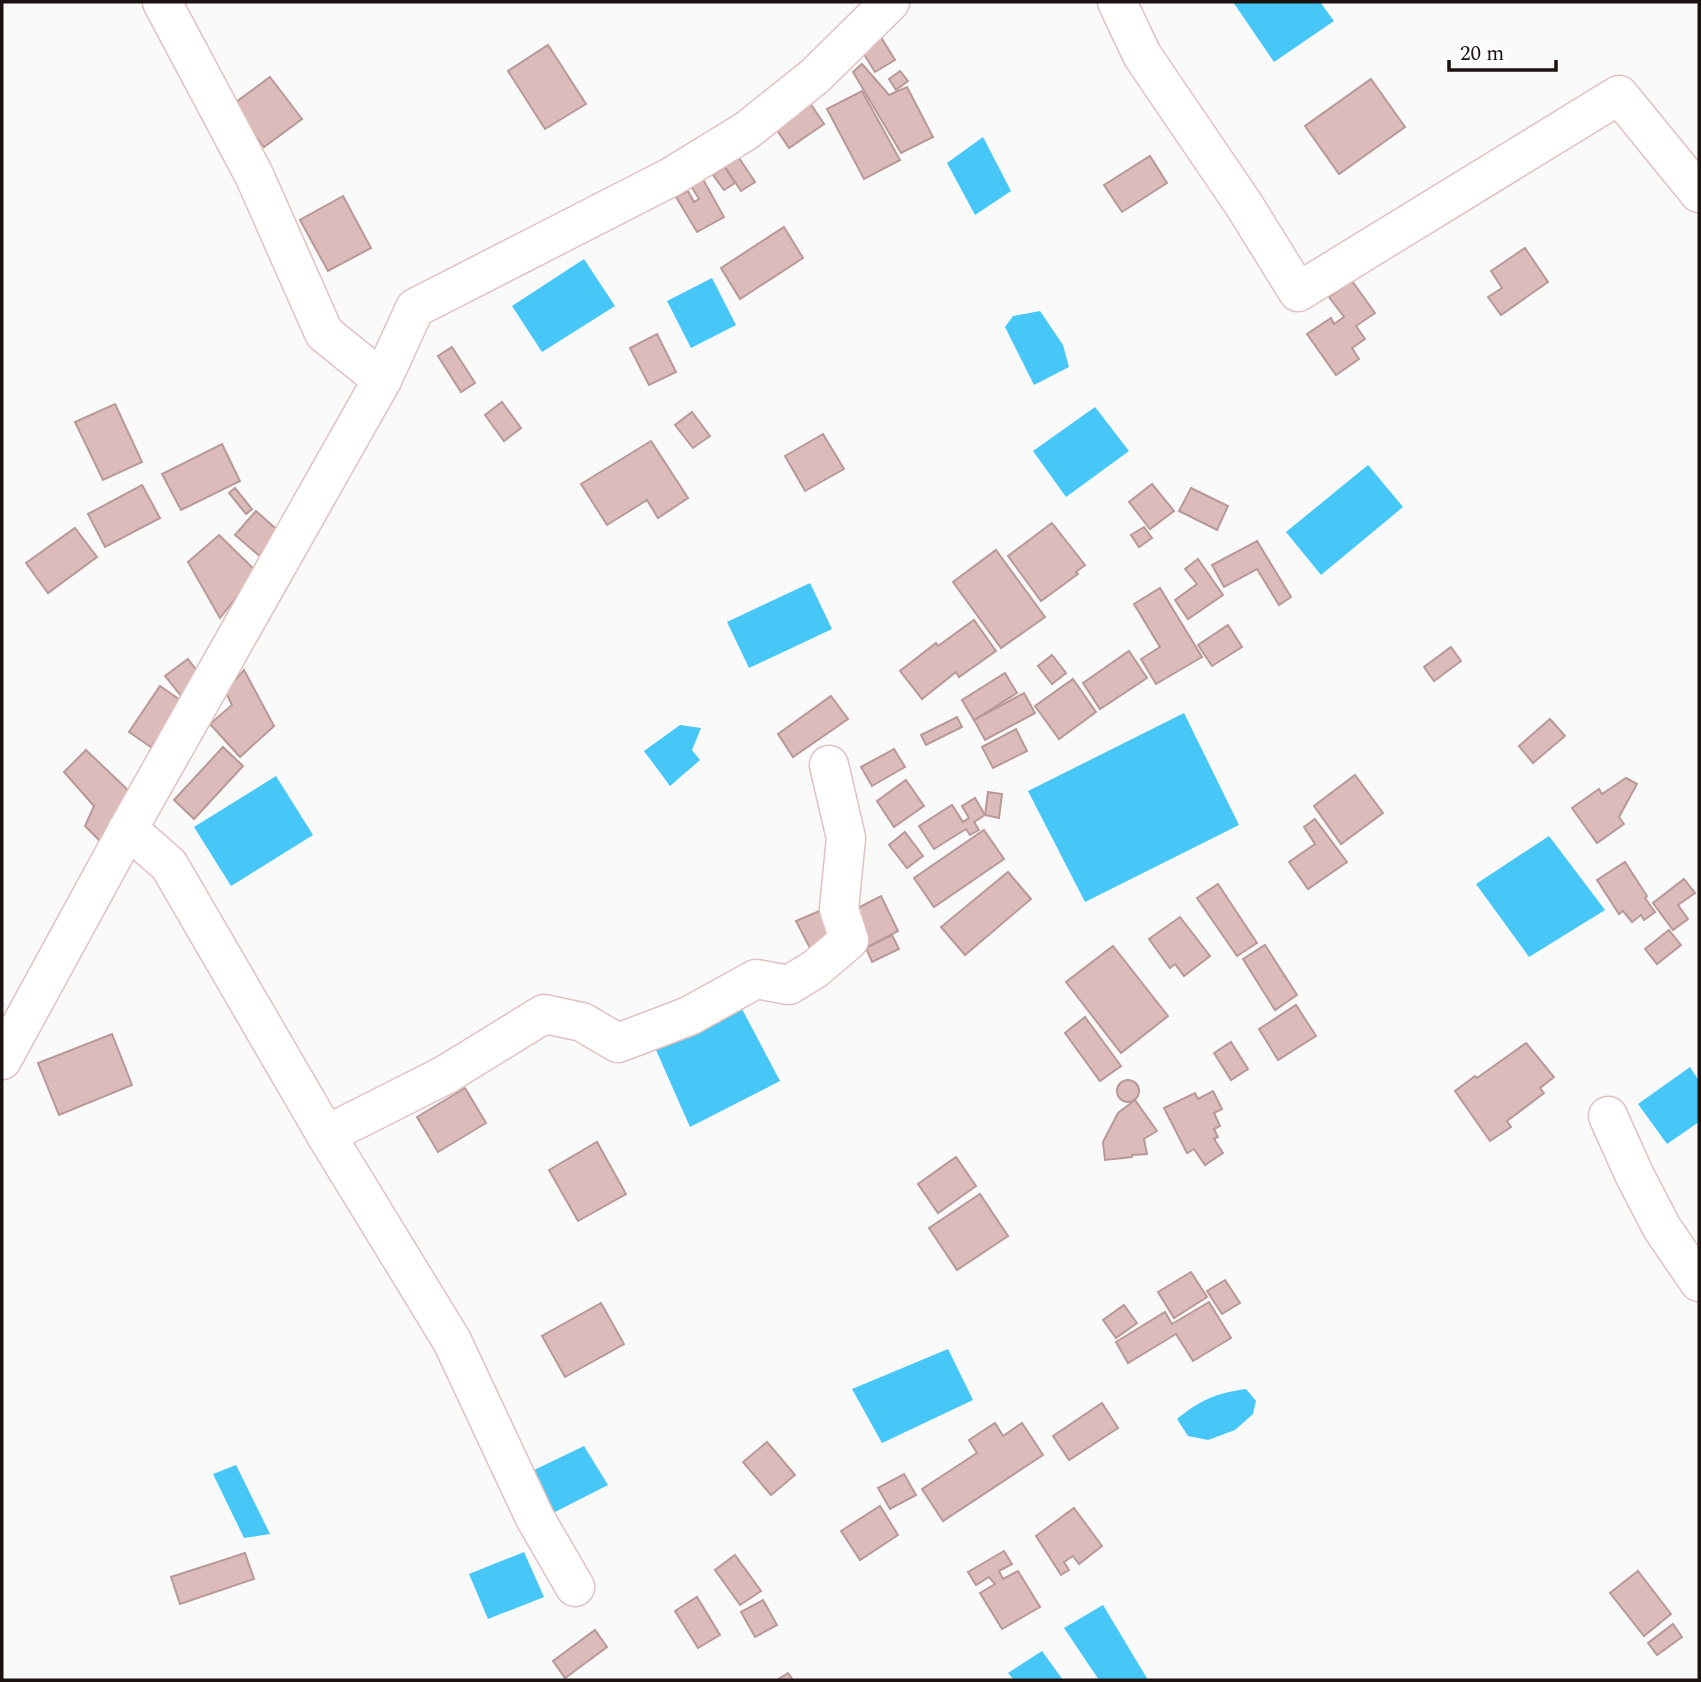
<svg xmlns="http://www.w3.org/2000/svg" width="1701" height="1682" font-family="Spectral,serif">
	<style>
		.water { fill: #46c7f8 }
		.building { fill: #dcbbbb; stroke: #b89998; stroke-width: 2 }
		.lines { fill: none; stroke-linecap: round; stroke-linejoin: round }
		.street-casing { stroke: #e2c1c0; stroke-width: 41 }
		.street { stroke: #fff; stroke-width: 38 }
	</style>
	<rect width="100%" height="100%" fill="#fafafa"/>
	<g class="water">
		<path d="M 1233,2 L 1320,2 L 1334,21 L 1274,62 Z"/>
		<path d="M 983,137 L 1011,191 L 975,215 L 947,163 Z"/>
		<path d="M 584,259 L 615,306 L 542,352 L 512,306 Z"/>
		<path d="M 712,278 L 736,325 L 691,348 L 667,301 Z"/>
		<path d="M 1040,311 L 1063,345 L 1069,367 L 1034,385 L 1005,327 L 1013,316 Z"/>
		<path d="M 1095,407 L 1129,451 L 1066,497 L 1033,451 Z"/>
		<path d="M 1368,465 L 1403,507 L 1321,575 L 1286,532 Z"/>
		<path d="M 810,583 L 832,629 L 749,668 L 727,622 Z"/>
		<path d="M 1184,713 L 1239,825 L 1085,902 L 1028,791 Z"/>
		<path d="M 680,725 L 701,728 L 692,750 L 700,760 L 670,786 L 644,751 Z"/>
		<path d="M 276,776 L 313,835 L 231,886 L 194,827 Z"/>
		<path d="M 1549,836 L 1605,910 L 1529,957 L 1476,884 Z"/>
		<path d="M 742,1009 L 780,1081 L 690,1127 L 656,1050 Z"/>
		<path d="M 1690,1067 L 1699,1081 L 1699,1122 L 1667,1144 L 1638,1104 Z"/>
		<path d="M 948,1349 L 973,1400 L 882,1443 L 852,1389 Z"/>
		<path d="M 1246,1389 L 1256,1401 L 1253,1414 L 1235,1430 L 1208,1440 L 1188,1436 L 1177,1419 C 1200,1400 1216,1393 1246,1389 Z"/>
		<path d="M 584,1446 L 608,1485 L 553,1513 L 530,1472 Z"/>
		<path d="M 236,1465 L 270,1534 L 244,1538 L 213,1474 Z"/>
		<path d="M 524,1552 L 544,1597 L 488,1619 L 469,1574 Z"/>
		<path d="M 1103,1605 L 1148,1680 L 1099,1680 L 1064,1628 Z"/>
		<path d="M 1042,1651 L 1063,1680 L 1014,1680 L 1008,1673 Z"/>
	</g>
	<g class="building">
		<path d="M 879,34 L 895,60 L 875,72 L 859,46 Z"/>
		<path d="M 548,45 L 586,104 L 545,129 L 508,71 Z"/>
		<path d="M 862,64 L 889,95 L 907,87 L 933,137 L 901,153 L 853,72 Z"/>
		<path d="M 900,71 L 908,81 L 896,90 L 889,79 Z"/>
		<path d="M 270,77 L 302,119 L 264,147 L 232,105 Z"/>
		<path d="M 1371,79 L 1405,127 L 1339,174 L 1305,126 Z"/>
		<path d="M 862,91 L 900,160 L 864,179 L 827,109 Z"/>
		<path d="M 810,103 L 824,124 L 789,148 L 775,127 Z"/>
		<path d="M 1150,156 L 1167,183 L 1122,212 L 1104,185 Z"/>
		<path d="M 739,158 L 755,182 L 741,191 L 725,167 Z"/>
		<path d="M 725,167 L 735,183 L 724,190 L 713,175 Z"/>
		<path d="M 700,174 L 724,217 L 697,232 L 676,197 L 688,191 L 694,202 L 699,199 L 688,181 Z"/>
		<path d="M 343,196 L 371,248 L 328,271 L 300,220 Z"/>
		<path d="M 784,227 L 803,258 L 740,299 L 721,268 Z"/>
		<path d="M 1525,248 L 1548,282 L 1501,315 L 1488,297 L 1502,288 L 1491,271 Z"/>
		<path d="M 1352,281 L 1375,313 L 1356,326 L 1365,339 L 1352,348 L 1359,359 L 1336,375 L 1307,334 L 1331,318 L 1334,324 L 1344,317 L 1329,297 Z"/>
		<path d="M 657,334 L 676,372 L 649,385 L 630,348 Z"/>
		<path d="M 452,347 L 475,383 L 461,392 L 438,356 Z"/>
		<path d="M 502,402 L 521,428 L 504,441 L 485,415 Z"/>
		<path d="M 115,404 L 142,462 L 103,480 L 75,422 Z"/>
		<path d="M 692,412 L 710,436 L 693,448 L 675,425 Z"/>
		<path d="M 823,434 L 844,469 L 805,491 L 785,456 Z"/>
		<path d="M 651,441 L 688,498 L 658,518 L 647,500 L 607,525 L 581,484 Z"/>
		<path d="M 222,444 L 240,481 L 181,510 L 162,474 Z"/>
		<path d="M 1152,484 L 1174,511 L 1150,529 L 1129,502 Z"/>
		<path d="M 142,485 L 160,518 L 105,547 L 88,514 Z"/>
		<path d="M 235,488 L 252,509 L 246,514 L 229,493 Z"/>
		<path d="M 1191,488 L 1228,506 L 1217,530 L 1179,511 Z"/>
		<path d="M 256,511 L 282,534 L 262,558 L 235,535 Z"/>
		<path d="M 1052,523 L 1085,565 L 1076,572 L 1078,574 L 1041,601 L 1008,556 Z"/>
		<path d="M 1144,527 L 1152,538 L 1139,547 L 1131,535 Z"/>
		<path d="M 75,528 L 97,557 L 48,593 L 26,563 Z"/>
		<path d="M 219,535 L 257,572 L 220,618 L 188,562 Z"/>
		<path d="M 1257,541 L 1291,597 L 1279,605 L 1257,569 L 1224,587 L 1212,565 Z"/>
		<path d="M 996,550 L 1045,617 L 1001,648 L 953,582 Z"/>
		<path d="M 1198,559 L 1223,595 L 1188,619 L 1175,600 L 1197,584 L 1185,569 Z"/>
		<path d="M 1160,588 L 1202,657 L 1156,684 L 1141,659 L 1160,647 L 1134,604 Z"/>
		<path d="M 974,620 L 996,651 L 959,677 L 956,672 L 922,699 L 900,671 L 936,643 L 938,646 Z"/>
		<path d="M 1228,625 L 1242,647 L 1212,666 L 1198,645 Z"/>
		<path d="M 1451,647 L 1461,661 L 1434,681 L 1424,667 Z"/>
		<path d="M 1129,651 L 1147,678 L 1100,709 L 1083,683 Z"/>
		<path d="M 1052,655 L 1066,673 L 1052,684 L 1038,666 Z"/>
		<path d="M 188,659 L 204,680 L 182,697 L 165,676 Z"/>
		<path d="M 244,670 L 274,726 L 240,757 L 210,724 L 232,705 L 225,691 Z"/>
		<path d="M 1005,673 L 1017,693 L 974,720 L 962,700 Z"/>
		<path d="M 1073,679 L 1096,712 L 1059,739 L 1035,706 Z"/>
		<path d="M 160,686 L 183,702 L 151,747 L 129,732 Z"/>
		<path d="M 1024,693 L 1035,713 L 985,740 L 974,720 Z"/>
		<path d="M 831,696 L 848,719 L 793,757 L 778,734 Z"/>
		<path d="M 957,717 L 962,727 L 926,745 L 921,735 Z"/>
		<path d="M 1550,719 L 1565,736 L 1533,763 L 1519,746 Z"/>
		<path d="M 1016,729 L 1027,751 L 993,768 L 982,747 Z"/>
		<path d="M 223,747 L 243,766 L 194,819 L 174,800 Z"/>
		<path d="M 894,749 L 905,767 L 872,786 L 861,767 Z"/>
		<path d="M 86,750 L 133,795 L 104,845 L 85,826 L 94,806 L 64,772 Z"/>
		<path d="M 1355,775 L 1383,813 L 1341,844 L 1314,806 Z"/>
		<path d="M 1626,778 L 1637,784 L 1619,817 L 1624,824 L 1597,843 L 1572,808 L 1599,789 L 1602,794 Z"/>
		<path d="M 906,780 L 924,806 L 894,827 L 877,801 Z"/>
		<path d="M 988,792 L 1002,794 L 999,818 L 985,815 Z"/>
		<path d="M 975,798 L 985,815 L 974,822 L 979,830 L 970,835 L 966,829 L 934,849 L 919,826 L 952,805 L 963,822 L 969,818 L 962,806 Z"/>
		<path d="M 1315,819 L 1347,862 L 1308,889 L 1289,862 L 1315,844 L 1304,827 Z"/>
		<path d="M 984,830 L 1004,859 L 934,907 L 914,878 Z"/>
		<path d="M 905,832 L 923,856 L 907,868 L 889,845 Z"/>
		<path d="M 1625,862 L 1647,896 L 1645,898 L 1655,912 L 1644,920 L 1641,915 L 1632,922 L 1623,911 L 1619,914 L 1597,880 Z"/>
		<path d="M 1008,872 L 1031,899 L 965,955 L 941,927 Z"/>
		<path d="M 1684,879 L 1695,893 L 1678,905 L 1688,919 L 1673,930 L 1653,903 Z"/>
		<path d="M 1218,884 L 1257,943 L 1237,956 L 1197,898 Z"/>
		<path d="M 881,896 L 898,931 L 866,948 L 848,913 Z"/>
		<path d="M 833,905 L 841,934 L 811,950 L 796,921 Z"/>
		<path d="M 1180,917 L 1210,956 L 1184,976 L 1175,964 L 1170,968 L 1149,939 Z"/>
		<path d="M 1669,930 L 1681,945 L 1657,964 L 1645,949 Z"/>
		<path d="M 892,935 L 899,949 L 872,962 L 866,948 Z"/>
		<path d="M 1265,945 L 1297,995 L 1275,1010 L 1243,959 Z"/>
		<path d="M 1113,946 L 1168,1016 L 1121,1053 L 1066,982 Z"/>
		<path d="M 1296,1005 L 1316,1036 L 1278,1060 L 1259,1029 Z"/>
		<path d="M 1085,1017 L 1121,1066 L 1100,1081 L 1065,1033 Z"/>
		<path d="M 112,1034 L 132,1085 L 59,1115 L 38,1063 Z"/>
		<path d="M 1231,1042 L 1248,1069 L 1231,1080 L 1214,1053 Z"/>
		<path d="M 1526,1043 L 1554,1077 L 1540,1088 L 1544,1093 L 1507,1121 L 1511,1127 L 1490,1141 L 1455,1091 L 1475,1076 L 1477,1078 Z"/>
		<circle cx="1128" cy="1091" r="11"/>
		<path d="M 465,1088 L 486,1123 L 438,1152 L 417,1117 Z"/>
		<path d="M 1213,1091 L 1222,1109 L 1214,1113 L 1220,1126 L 1214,1129 L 1218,1137 L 1214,1139 L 1223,1153 L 1205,1165 L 1194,1149 L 1187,1153 L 1164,1108 L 1195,1093 L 1198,1099 Z"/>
		<path d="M 1135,1100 L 1157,1131 L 1144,1139 L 1147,1154 L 1132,1155 L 1132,1157 L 1105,1160 L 1103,1142 L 1118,1113 Z"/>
		<path d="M 597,1142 L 626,1194 L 578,1221 L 549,1170 Z"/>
		<path d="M 956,1157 L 976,1186 L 938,1213 L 918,1184 Z"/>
		<path d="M 980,1194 L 1008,1236 L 957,1270 L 929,1228 Z"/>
		<path d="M 1191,1272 L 1207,1297 L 1174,1318 L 1158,1292 Z"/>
		<path d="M 1225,1280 L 1240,1303 L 1222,1314 L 1207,1291 Z"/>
		<path d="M 1209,1302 L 1231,1338 L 1193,1361 L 1176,1334 L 1128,1363 L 1116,1342 L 1165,1312 L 1172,1324 Z"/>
		<path d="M 601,1303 L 624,1344 L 565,1377 L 542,1336 Z"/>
		<path d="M 1124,1305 L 1137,1323 L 1116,1338 L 1103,1320 Z"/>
		<path d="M 1102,1403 L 1118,1428 L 1069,1460 L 1053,1436 Z"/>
		<path d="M 995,1423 L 1003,1436 L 1022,1423 L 1043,1455 L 943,1521 L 922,1489 L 977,1453 L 969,1440 Z"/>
		<path d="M 767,1442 L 795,1475 L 771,1495 L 743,1462 Z"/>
		<path d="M 904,1474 L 916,1495 L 890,1509 L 878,1488 Z"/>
		<path d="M 880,1506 L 898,1535 L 860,1560 L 841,1531 Z"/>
		<path d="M 1074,1508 L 1102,1546 L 1079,1564 L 1073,1556 L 1064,1562 L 1069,1570 L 1061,1575 L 1036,1536 Z"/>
		<path d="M 1004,1551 L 1012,1564 L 999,1571 L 1003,1579 L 1018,1571 L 1040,1607 L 1002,1629 L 980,1593 L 995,1584 L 989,1577 L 976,1585 L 968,1572 Z"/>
		<path d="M 245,1553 L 254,1579 L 180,1604 L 171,1577 Z"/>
		<path d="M 735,1555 L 761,1591 L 740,1605 L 715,1570 Z"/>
		<path d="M 1638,1571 L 1671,1614 L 1644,1636 L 1610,1593 Z"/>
		<path d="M 697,1597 L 720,1635 L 698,1648 L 675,1611 Z"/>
		<path d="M 763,1600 L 777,1625 L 755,1637 L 741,1612 Z"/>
		<path d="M 1673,1624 L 1682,1637 L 1657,1655 L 1648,1643 Z"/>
		<path d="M 595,1630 L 607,1647 L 565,1678 L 553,1661 Z"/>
		<path d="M 788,1673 L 793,1680 L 777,1680 Z"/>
	</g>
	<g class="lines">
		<g class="street-casing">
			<g id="street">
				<path d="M 162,2 L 254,175 L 324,333 L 382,380"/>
				<path d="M 1117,2 L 1142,55 L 1244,205 L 1298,292 L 1619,95 L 1699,193"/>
				<path d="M 128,829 L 169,865 L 326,1135 L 445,1075 L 544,1014 L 582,1022 L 618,1043 L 689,1016 L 756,979 L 789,985 L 815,969 L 849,940 L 839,909 L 846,838 L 829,765"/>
				<path d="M 2,1060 L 128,829 L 382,380 L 415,308 L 671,177 L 746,131 L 815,76 L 890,2"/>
				<path d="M 1608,1116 L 1634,1174 L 1662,1228 L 1699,1282"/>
				<path d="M 326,1135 L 452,1341 L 535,1518 L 575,1587"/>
			</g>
		</g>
		<use href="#street" class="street"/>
	</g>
	<rect width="1701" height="1682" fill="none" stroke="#1d1212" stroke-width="7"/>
	<path d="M1449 60v10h107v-10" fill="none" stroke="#1d1212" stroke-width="3.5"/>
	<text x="1460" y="60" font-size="21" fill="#1d1212" stroke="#ffffff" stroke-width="5" paint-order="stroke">20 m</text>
</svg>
